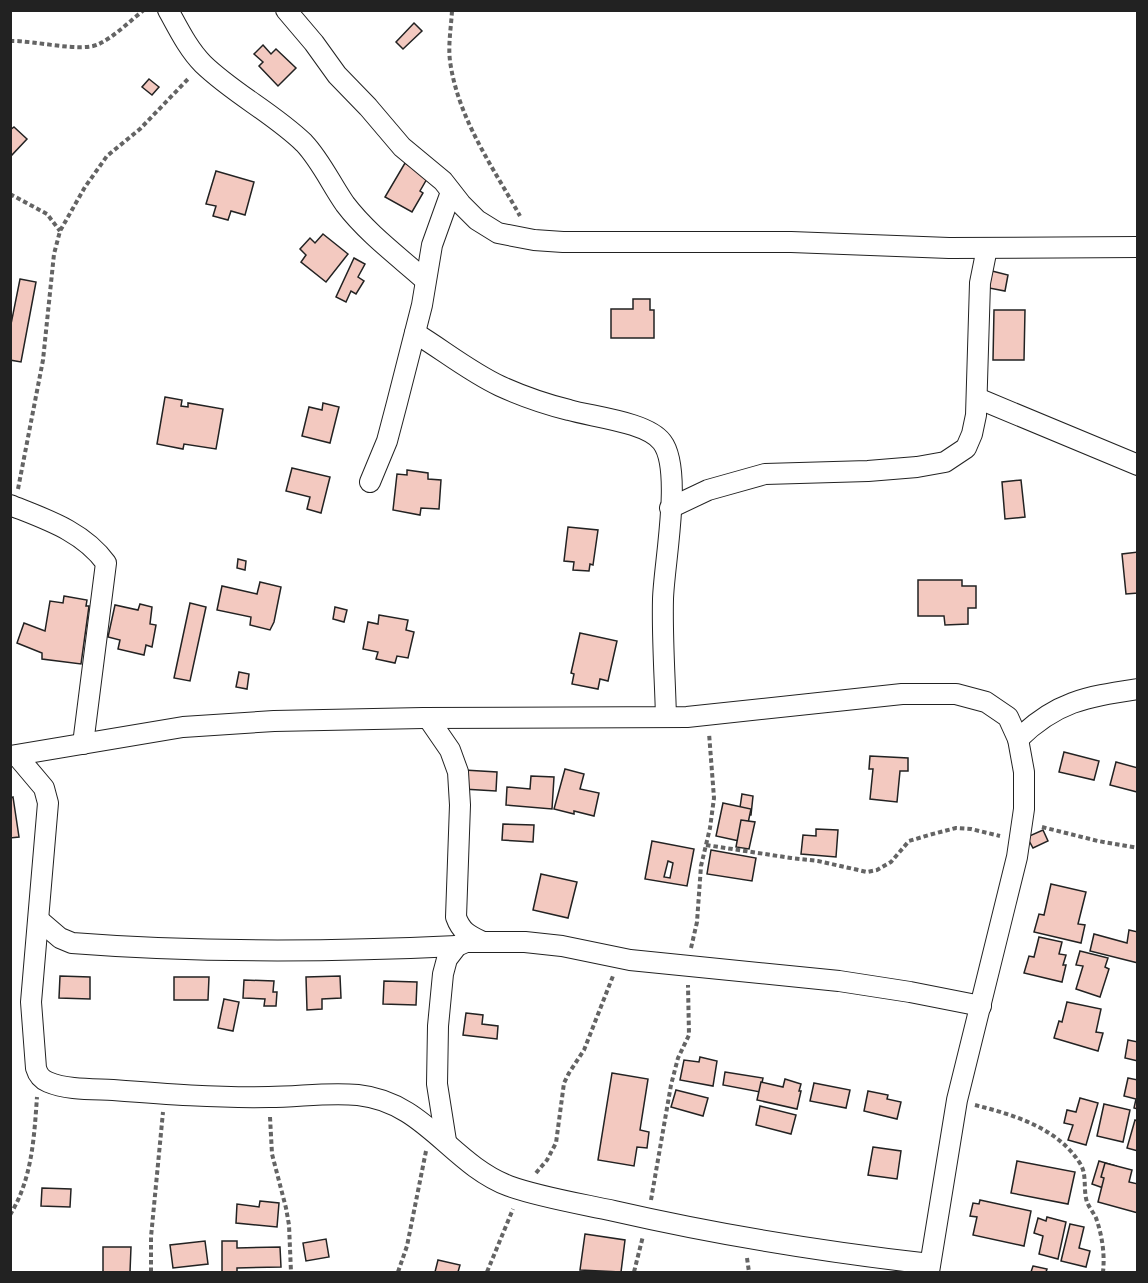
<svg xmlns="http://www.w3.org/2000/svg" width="1148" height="1283" font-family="Arial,sans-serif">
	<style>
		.building { fill: #f3c9c0; stroke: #222; stroke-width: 1.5; fill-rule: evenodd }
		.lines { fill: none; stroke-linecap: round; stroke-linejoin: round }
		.minor-casing { stroke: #222; stroke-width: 22 }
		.path { stroke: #646464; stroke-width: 4; stroke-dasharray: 4.5 3; stroke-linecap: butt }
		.minor { stroke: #fff; stroke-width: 20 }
	</style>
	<rect width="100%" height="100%" fill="#fff"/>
	<g class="building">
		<path d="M 414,23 L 422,31 L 403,49 L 396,42 Z"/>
		<path d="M 263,45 L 271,54 L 276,49 L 296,68 L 278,86 L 259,66 L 263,62 L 254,54 Z"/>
		<path d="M 149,79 L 159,87 L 152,95 L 142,87 Z"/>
		<path d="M 14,127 L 27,139 L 10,157 L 10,130 Z"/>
		<path d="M 405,163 L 428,177 L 420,191 L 423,193 L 412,212 L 385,197 Z"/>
		<path d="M 216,171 L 254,182 L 245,215 L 231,211 L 228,220 L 213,216 L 216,206 L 206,204 Z"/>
		<path d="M 323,234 L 348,254 L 326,282 L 301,262 L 306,255 L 300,249 L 310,238 L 315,243 Z"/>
		<path d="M 354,258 L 365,264 L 358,277 L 364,281 L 356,294 L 351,291 L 346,302 L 336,297 Z"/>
		<path d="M 992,271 L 1008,275 L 1005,291 L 989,288 Z"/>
		<path d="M 20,279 L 36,282 L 21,362 L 10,360 L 10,329 Z"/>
		<path d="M 633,299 L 650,299 L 650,310 L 654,310 L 654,338 L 611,338 L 611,309 L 633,309 Z"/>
		<path d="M 994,310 L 1025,310 L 1024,360 L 993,360 Z"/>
		<path d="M 165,397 L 182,400 L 181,406 L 188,407 L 188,403 L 223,409 L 216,449 L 184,444 L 183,449 L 157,444 Z"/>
		<path d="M 323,403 L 339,407 L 330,443 L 302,436 L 309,407 L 322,410 Z"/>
		<path d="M 292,468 L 330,477 L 321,513 L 307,509 L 310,497 L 286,491 Z"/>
		<path d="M 407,470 L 428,473 L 428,479 L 441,480 L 439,509 L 421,508 L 420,515 L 393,510 L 397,474 L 407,475 Z"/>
		<path d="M 1021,480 L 1025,517 L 1005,519 L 1002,482 Z"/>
		<path d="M 568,527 L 598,530 L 593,565 L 590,564 L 589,571 L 573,570 L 574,562 L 564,561 Z"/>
		<path d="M 1138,552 L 1138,593 L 1126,594 L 1122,554 Z"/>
		<path d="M 238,559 L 246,561 L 245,570 L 237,568 Z"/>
		<path d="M 918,580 L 962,580 L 962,586 L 976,586 L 976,608 L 968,608 L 968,624 L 945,625 L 944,616 L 918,616 Z"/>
		<path d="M 260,582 L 281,587 L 274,622 L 270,630 L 250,625 L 251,617 L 217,610 L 222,586 L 257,594 Z"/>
		<path d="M 64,596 L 87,600 L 86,606 L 89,606 L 81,664 L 42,659 L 42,653 L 17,643 L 24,623 L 45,631 L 50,601 L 63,603 Z"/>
		<path d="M 190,603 L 206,607 L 190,681 L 174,678 Z"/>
		<path d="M 140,604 L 152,607 L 150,624 L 156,625 L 152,647 L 146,645 L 144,655 L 118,649 L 120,640 L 108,637 L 115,605 L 138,610 Z"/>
		<path d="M 335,607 L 347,610 L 344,622 L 333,619 Z"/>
		<path d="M 379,615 L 408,620 L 406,630 L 414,632 L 408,658 L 397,656 L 395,663 L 376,659 L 378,652 L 363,649 L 368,622 L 378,624 Z"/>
		<path d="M 580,633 L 617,641 L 608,681 L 600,679 L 598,689 L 572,684 L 574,674 L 571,673 Z"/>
		<path d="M 239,672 L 249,674 L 247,689 L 236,687 Z"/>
		<path d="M 1064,752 L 1099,761 L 1094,780 L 1059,772 Z"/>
		<path d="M 870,756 L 908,758 L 908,771 L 900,771 L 897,802 L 870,799 L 873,769 L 869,769 Z"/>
		<path d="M 1116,762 L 1138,768 L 1137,792 L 1110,785 Z"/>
		<path d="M 565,769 L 584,774 L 580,789 L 599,793 L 594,816 L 574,811 L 574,814 L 554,809 Z"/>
		<path d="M 464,770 L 497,772 L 496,791 L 463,789 Z"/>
		<path d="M 531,776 L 554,777 L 552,809 L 506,805 L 507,787 L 530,789 Z"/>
		<path d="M 742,794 L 753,796 L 751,815 L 739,814 Z"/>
		<path d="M 13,797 L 19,837 L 10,838 L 10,798 Z"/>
		<path d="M 723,803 L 751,809 L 744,842 L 716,836 Z"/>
		<path d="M 741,820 L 755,822 L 749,849 L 736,847 Z"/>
		<path d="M 503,824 L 534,825 L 533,842 L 502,840 Z"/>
		<path d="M 816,829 L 838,830 L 836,857 L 801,854 L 803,835 L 816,836 Z"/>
		<path d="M 1043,830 L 1048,841 L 1033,848 L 1027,837 Z"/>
		<path d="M 652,841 L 694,849 L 687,886 L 645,879 ZM 668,861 L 673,863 L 670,878 L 664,877 Z"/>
		<path d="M 711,850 L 756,858 L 752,881 L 707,874 Z"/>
		<path d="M 541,874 L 577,882 L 568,918 L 533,910 Z"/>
		<path d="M 1051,884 L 1086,892 L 1078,924 L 1085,925 L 1081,943 L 1034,932 L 1039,914 L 1044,915 Z"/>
		<path d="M 1129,930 L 1138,932 L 1138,963 L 1090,951 L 1094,934 L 1127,943 Z"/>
		<path d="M 1039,937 L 1062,942 L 1059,954 L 1066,955 L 1063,965 L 1066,965 L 1062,982 L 1024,973 L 1029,956 L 1034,957 Z"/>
		<path d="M 1080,951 L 1108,958 L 1105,967 L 1109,969 L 1100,997 L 1076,989 L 1083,966 L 1076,965 Z"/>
		<path d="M 60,976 L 90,977 L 90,999 L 59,998 Z"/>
		<path d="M 340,976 L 341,998 L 322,999 L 322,1009 L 307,1010 L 306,977 Z"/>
		<path d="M 174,977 L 209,977 L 208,1000 L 174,1000 Z"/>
		<path d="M 244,980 L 274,981 L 273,992 L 277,992 L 276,1006 L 264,1006 L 265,999 L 243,998 Z"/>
		<path d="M 384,981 L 417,982 L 416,1005 L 383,1004 Z"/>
		<path d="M 224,999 L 239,1002 L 233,1031 L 218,1028 Z"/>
		<path d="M 1067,1002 L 1101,1009 L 1096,1032 L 1103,1033 L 1098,1051 L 1054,1038 L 1059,1021 L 1062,1022 Z"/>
		<path d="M 466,1013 L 483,1015 L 482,1024 L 498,1026 L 497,1039 L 463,1035 Z"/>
		<path d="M 1128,1040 L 1138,1042 L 1138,1061 L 1125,1058 Z"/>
		<path d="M 700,1057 L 717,1061 L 713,1086 L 680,1080 L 684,1060 L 699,1062 Z"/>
		<path d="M 725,1072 L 763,1078 L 760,1092 L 723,1085 Z"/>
		<path d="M 612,1073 L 648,1079 L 640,1130 L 649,1132 L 647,1148 L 637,1147 L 634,1166 L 598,1160 Z"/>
		<path d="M 1128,1078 L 1138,1080 L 1138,1109 L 1134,1108 L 1136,1099 L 1124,1096 Z"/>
		<path d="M 785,1079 L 801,1084 L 799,1091 L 801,1091 L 797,1109 L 757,1100 L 761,1082 L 783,1087 Z"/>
		<path d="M 814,1083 L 850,1090 L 846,1108 L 810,1101 Z"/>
		<path d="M 676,1090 L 708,1098 L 703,1116 L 671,1107 Z"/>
		<path d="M 868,1091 L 888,1095 L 887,1099 L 901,1102 L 897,1119 L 864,1111 Z"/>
		<path d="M 1080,1098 L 1098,1103 L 1086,1145 L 1068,1140 L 1073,1125 L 1064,1123 L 1067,1110 L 1076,1112 Z"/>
		<path d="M 1104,1104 L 1130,1110 L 1123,1142 L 1097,1136 Z"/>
		<path d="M 760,1106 L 796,1115 L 791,1134 L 756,1125 Z"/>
		<path d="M 1135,1120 L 1138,1121 L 1138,1151 L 1127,1148 Z"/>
		<path d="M 873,1147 L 901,1151 L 897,1179 L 868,1175 Z"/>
		<path d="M 1017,1161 L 1075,1172 L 1068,1204 L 1011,1193 Z"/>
		<path d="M 1099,1161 L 1116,1166 L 1109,1190 L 1092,1184 Z"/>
		<path d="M 1105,1163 L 1132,1170 L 1129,1182 L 1138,1184 L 1138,1213 L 1098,1202 L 1104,1178 L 1101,1177 Z"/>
		<path d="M 42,1188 L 71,1189 L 70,1207 L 41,1206 Z"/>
		<path d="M 980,1200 L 1031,1211 L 1024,1246 L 973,1235 L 977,1217 L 970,1216 L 973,1203 L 979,1204 Z"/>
		<path d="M 260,1201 L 279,1203 L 277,1227 L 236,1223 L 237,1204 L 259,1207 Z"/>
		<path d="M 1047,1217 L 1066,1222 L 1058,1259 L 1039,1254 L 1043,1236 L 1034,1233 L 1038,1218 L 1046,1221 Z"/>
		<path d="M 1070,1224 L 1084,1227 L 1079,1248 L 1090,1251 L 1086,1267 L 1061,1261 Z"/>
		<path d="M 585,1234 L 625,1240 L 621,1272 L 580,1270 Z"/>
		<path d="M 326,1239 L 329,1257 L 306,1261 L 303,1243 Z"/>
		<path d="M 205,1241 L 208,1264 L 173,1268 L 170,1245 Z"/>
		<path d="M 222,1241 L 237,1241 L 237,1248 L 280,1247 L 281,1267 L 237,1268 L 237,1272 L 222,1272 Z"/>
		<path d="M 103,1247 L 131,1247 L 130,1272 L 103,1272 Z"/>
		<path d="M 438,1260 L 460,1265 L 458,1272 L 435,1272 Z"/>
		<path d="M 1033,1266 L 1047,1269 L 1046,1272 L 1031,1272 Z"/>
	</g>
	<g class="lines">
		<g class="minor-casing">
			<g id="minor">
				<path d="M 168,10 C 178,28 188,49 203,64 C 234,94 273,113 304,143 C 321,161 331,184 345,204 C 367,233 398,256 425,280"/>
				<path d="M 286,10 L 314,43 L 337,75 L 368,107 L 402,147 L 443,181 L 461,204 L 477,220 L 498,233 L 534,240 L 563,242 L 791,242 L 949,248 L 1138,247"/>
				<path d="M 415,333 C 443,350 470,372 500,386 C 522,396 545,404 569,410 C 593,417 647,422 662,442 C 683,469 664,563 663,599 C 662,638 665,678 666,717"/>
				<path d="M 977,398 L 1138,465"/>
				<path d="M 370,482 L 387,441 L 397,403 L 422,305 L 432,245 L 451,192"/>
				<path d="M 10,505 C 45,519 83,531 106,563 L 83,744"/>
				<path d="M 670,508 L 708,490 L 765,474 L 868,471 L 917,467 L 945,462 L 966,448 L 972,434 L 976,415 L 980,283 L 987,248"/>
				<path d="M 428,718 L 450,750 L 458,772 L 460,805 L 456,917 C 461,931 468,935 481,941"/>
				<path d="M 1018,739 C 1057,701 1086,697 1138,689"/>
				<path d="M 10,756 L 183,727 L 274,721 L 423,718 L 687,717 L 902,694 L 956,694 L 986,702 L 1008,717 L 1018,739 L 1024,772 L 1024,809 L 1017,857 L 957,1100 L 929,1272"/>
				<path d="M 17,756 L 44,788 L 48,803 L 31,1002 L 36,1068 C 38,1075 41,1079 48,1082 C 67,1090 92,1089 113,1090 C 164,1094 217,1098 269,1097 C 299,1097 327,1092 358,1095 C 425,1102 451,1164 509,1186 C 539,1197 582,1204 614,1211 C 719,1235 824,1252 930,1264"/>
				<path d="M 39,920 L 60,938 L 72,943 C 200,953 329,952 457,946"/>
				<path d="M 446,1141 L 437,1084 L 438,1026 L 443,974 L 447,959 L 457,946 L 466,942 L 525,942 L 562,946 L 630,960 L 839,981 L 910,992 L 981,1006"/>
			</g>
		</g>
		<g class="path">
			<path d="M 452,11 C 451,28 448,45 450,61 C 458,119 493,167 520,216"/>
			<path d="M 10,41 C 33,40 81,53 99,44 C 115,36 130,21 144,10"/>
			<path d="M 10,194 L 47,214 L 60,231"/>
			<path d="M 18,489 L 43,360 L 54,254 L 60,231 L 85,187 L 107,156 L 140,129 L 189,78"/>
			<path d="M 1042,827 L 1098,841 L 1138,848"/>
			<path d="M 706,845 L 791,858 L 818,861 L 867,872 L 877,870 L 891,862 L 909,841 L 929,835 L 956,828 L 971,829 L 1000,836"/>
			<path d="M 691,948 L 697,922 L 701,866 L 710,828 L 714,798 L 709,733"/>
			<path d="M 975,1105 C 1014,1115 1059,1128 1081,1165 C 1087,1176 1083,1190 1087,1202 C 1089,1207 1093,1212 1096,1218 C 1102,1235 1105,1254 1103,1272"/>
			<path d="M 270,1117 L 272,1154 L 286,1208 L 289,1225 L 291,1272"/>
			<path d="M 536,1173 L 547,1160 L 556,1143 L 564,1083 L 569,1073 L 584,1050 L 613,976"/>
			<path d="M 651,1200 L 671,1085 L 678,1058 L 689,1035 L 688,985"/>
			<path d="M 10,1215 C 32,1179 34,1139 37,1097"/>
			<path d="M 747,1258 L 749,1272"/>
			<path d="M 151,1272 L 151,1237 L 163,1112"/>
			<path d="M 398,1272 L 407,1246 L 426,1151"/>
			<path d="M 487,1272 L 513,1209"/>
			<path d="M 634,1272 L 643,1236"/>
		</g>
		<use href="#minor" class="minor"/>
	</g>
	<rect width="1148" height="1283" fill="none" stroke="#222222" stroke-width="24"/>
</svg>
